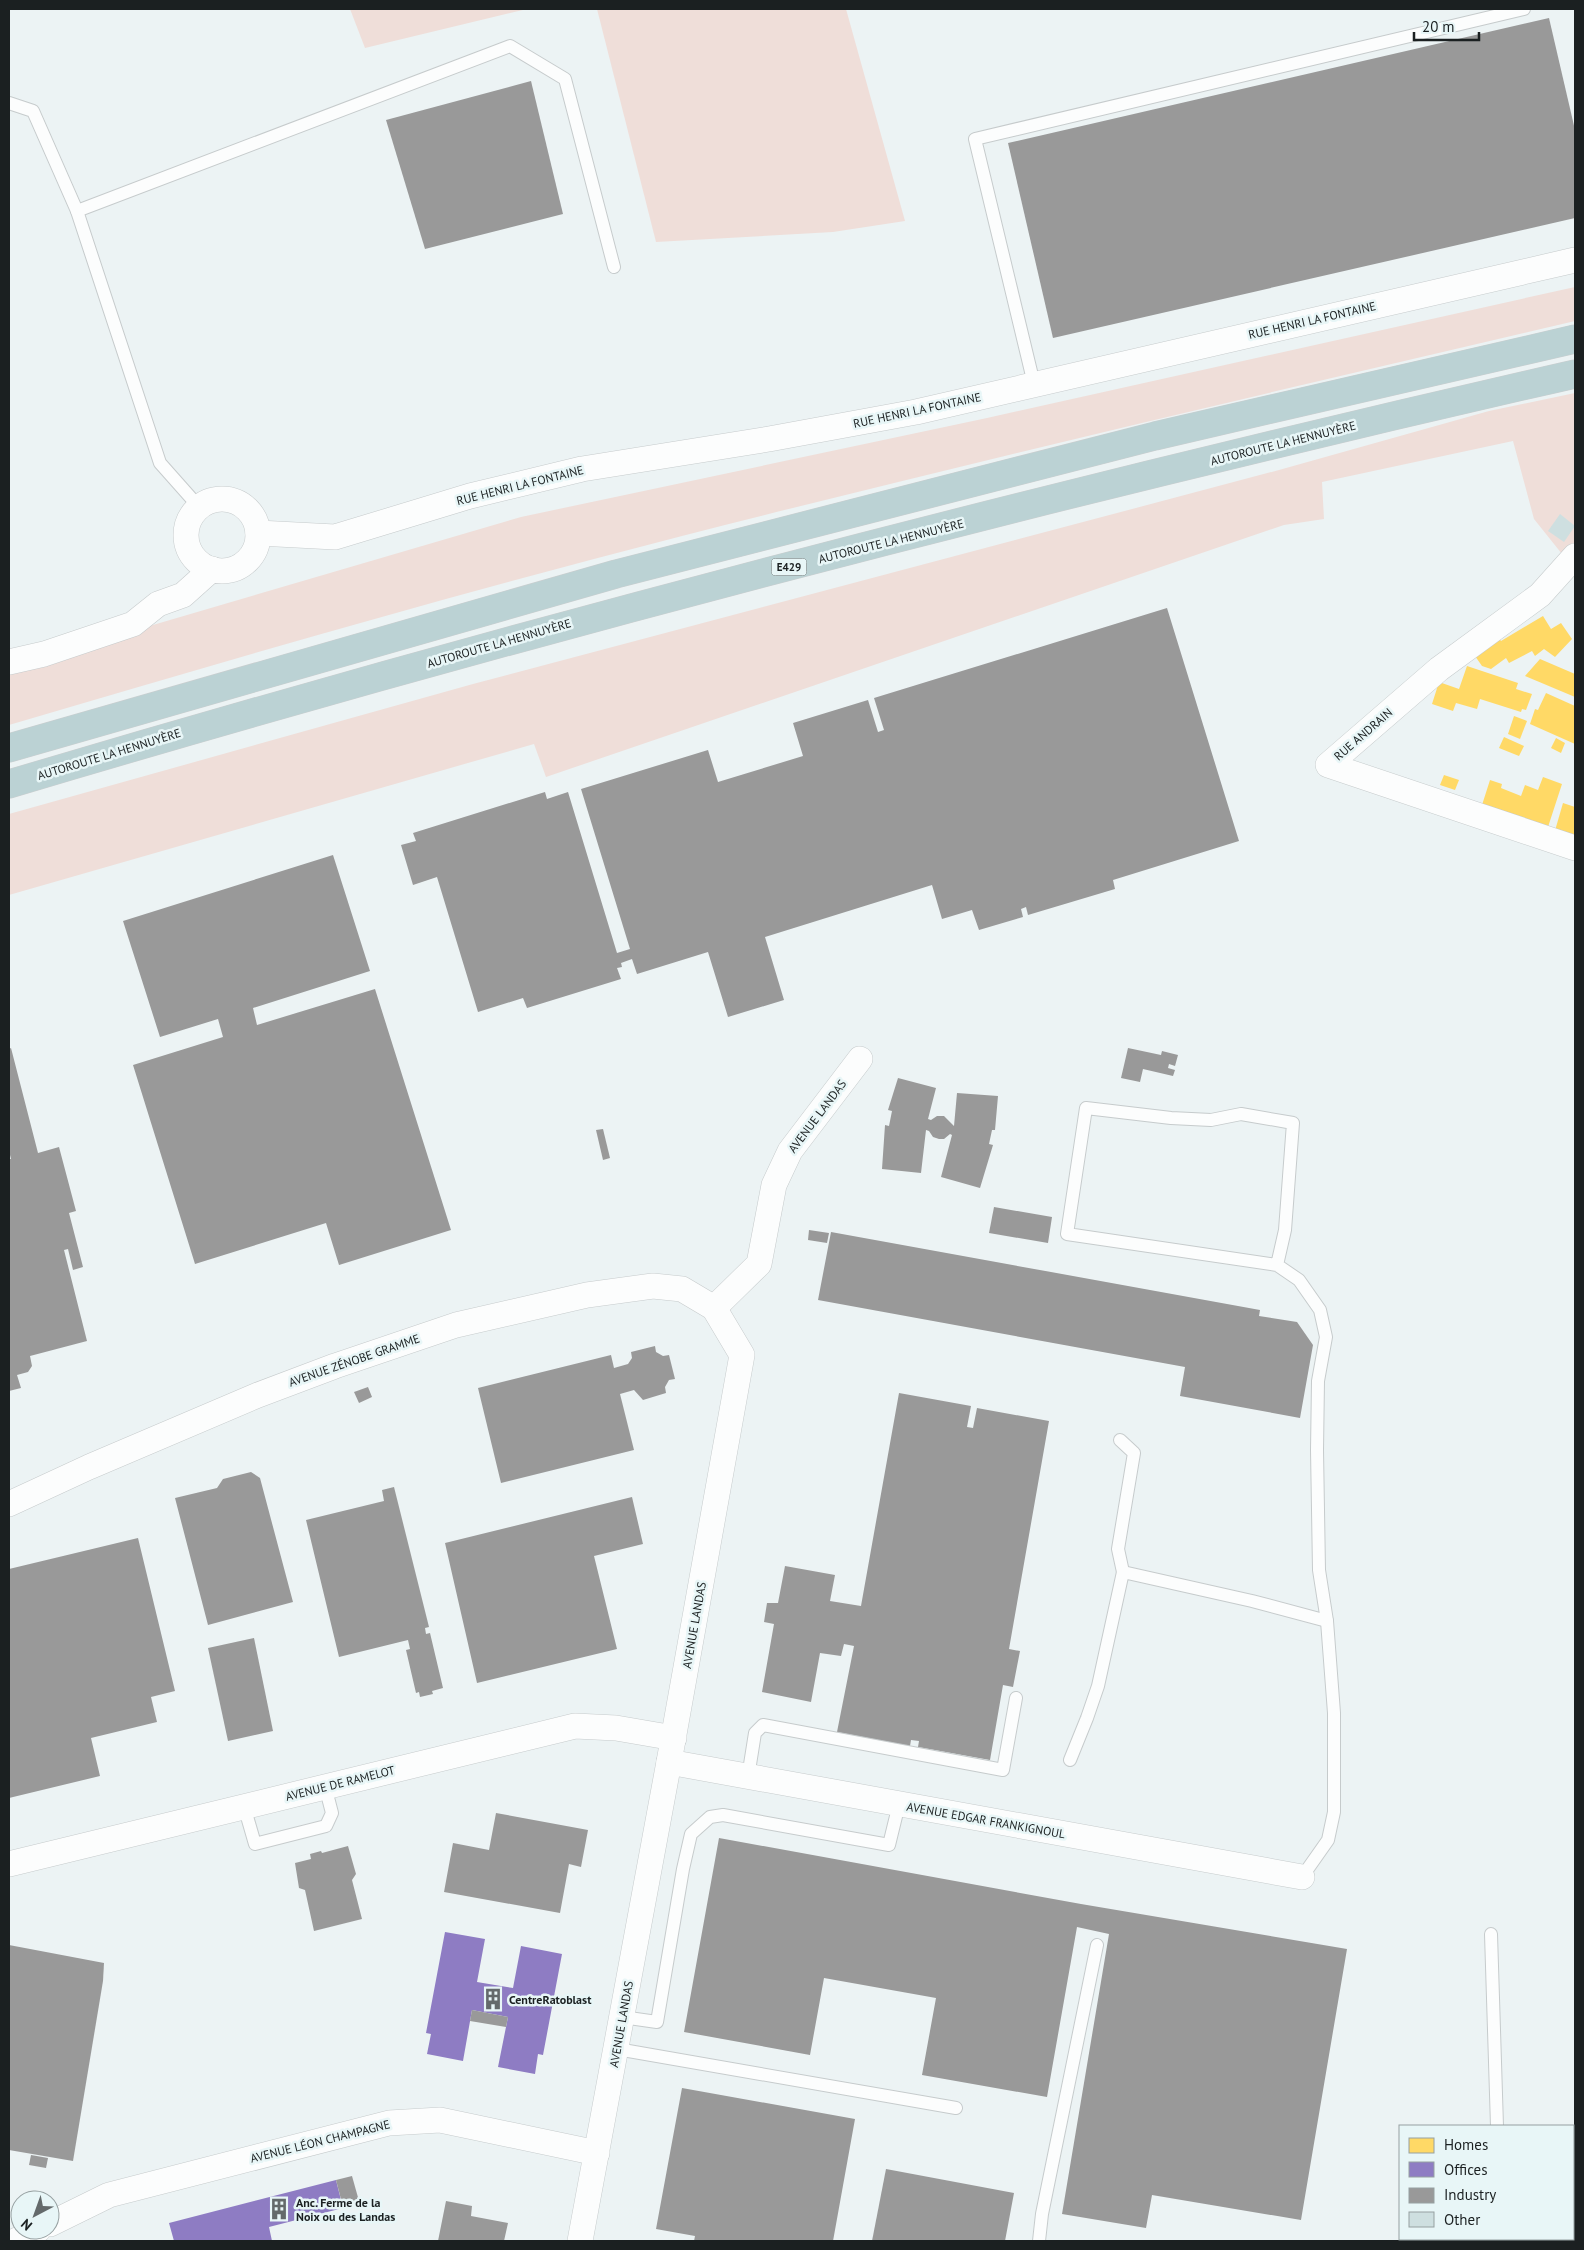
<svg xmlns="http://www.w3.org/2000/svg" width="1584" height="2250" font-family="'PT Sans',sans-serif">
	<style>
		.green { fill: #efded9 }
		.homes { fill: #ffd966 }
		.offices { fill: #8e7cc3 }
		.industry { fill: #999 }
		.building { fill: #cedfe0 }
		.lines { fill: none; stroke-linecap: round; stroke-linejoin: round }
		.service-casing { stroke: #c6cbcc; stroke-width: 14 }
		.minor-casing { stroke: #c6cbcc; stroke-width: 26 }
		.motorway-casing { stroke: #cacecf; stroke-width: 29 }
		.service { stroke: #fcfdfd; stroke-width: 12 }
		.minor { stroke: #fcfdfd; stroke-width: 25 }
		.motorway { stroke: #bbd2d4; stroke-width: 28 }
		.labels { text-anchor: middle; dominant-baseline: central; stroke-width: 5; stroke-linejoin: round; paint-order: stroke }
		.shield { fill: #e8f6f7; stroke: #586061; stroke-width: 1 }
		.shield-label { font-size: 11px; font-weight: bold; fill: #1b2021 }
		.street-label { font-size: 12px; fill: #1b2021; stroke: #e8f6f7 }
		.poi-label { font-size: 12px; font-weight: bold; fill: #1b2021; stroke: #e8f6f7; text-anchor: start }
	</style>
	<rect width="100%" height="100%" fill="#ecf3f4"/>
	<g class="green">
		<path d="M 350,9 L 527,9 L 365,48 Z"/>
		<path d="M 597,9 L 846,9 L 905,221 L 833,232 L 656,242 Z"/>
		<path d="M 1575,287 L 1575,321 C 1277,391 979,460 682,536 C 456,594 232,659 9,725 L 9,665 L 61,652 L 521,517 L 987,418 Z"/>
		<path d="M 1575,393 L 1575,544 L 1566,559 L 1534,519 L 1513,441 L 1322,482 L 1324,519 L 1284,525 L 546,777 L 534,744 L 9,895 L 9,814 L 473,684 L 1279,470 L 1489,411 Z"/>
	</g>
	<g class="homes">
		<path d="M 1543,616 L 1551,629 L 1561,623 L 1572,639 L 1555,657 L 1544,649 L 1535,656 L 1532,651 L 1509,663 L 1506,658 L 1491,669 L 1482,666 L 1475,656 L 1498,637 L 1501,641 Z"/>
		<path d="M 1540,659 L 1575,674 L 1575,697 L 1525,676 Z"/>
		<path d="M 1467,666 L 1518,683 L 1516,689 L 1532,694 L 1526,710 L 1522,709 L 1521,712 L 1480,699 L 1477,709 L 1456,703 L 1453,711 L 1432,704 L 1439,682 L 1459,689 Z"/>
		<path d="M 1546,693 L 1575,706 L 1575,744 L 1530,724 L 1535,709 L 1538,710 Z"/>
		<path d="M 1514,716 L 1527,721 L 1520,739 L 1508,734 Z"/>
		<path d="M 1504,737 L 1524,746 L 1519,756 L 1499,748 Z"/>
		<path d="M 1556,738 L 1565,743 L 1561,753 L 1551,748 Z"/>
		<path d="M 1444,775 L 1459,780 L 1455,790 L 1440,785 Z"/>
		<path d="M 1543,777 L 1562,784 L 1548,827 L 1482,805 L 1490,780 L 1502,784 L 1501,788 L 1521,796 L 1525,785 L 1538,790 Z"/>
		<path d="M 1563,803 L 1575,807 L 1575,841 L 1554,834 Z"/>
	</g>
	<g class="offices">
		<path d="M 445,1932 L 485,1939 L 477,1982 L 513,1988 L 521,1946 L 562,1954 L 543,2055 L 538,2054 L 535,2074 L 498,2067 L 508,2017 L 472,2010 L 463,2061 L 427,2054 L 431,2034 L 426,2033 Z"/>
		<path d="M 336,2180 L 343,2208 L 269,2227 L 272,2241 L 174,2241 L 169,2223 Z"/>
	</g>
	<g class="industry">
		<path d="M 1549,18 L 1575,130 L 1575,218 L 1053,338 L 1008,143 Z"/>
		<path d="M 531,81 L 563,214 L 425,249 L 386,120 Z"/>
		<path d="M 1167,608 L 1239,841 L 1113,880 L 1115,889 L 1028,915 L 1026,907 L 1021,909 L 1023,917 L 979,930 L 972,910 L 942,919 L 932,885 L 765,937 L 784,1000 L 728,1017 L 708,952 L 637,974 L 632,959 L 621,963 L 622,967 L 617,968 L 621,979 L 527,1008 L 523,998 L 478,1012 L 437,877 L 413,885 L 401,845 L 416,841 L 413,833 L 545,792 L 547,799 L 568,792 L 617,953 L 630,949 L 581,789 L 708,750 L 718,782 L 803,756 L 793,723 L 868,700 L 878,732 L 884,730 L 874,698 Z"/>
		<path d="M 333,855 L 370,971 L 253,1008 L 257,1025 L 375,989 L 451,1230 L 339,1265 L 326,1223 L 195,1264 L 133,1065 L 223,1037 L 218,1019 L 160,1037 L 123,921 Z"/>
		<path d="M 11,1048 L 38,1153 L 59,1147 L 76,1211 L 69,1213 L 83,1267 L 73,1270 L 68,1249 L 64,1250 L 87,1341 L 30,1356 L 32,1366 L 28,1372 L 17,1375 L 21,1388 L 9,1391 L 9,1159 L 11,1159 L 9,1151 L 9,1049 Z"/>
		<path d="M 1128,1048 L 1161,1055 L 1162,1051 L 1178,1055 L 1175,1066 L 1169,1064 L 1168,1068 L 1175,1070 L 1173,1076 L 1143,1069 L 1140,1082 L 1121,1078 Z"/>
		<path d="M 898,1078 L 936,1088 L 928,1119 L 931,1120 L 937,1116 L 944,1116 L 954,1126 L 957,1093 L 998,1096 L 995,1130 L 992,1130 L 989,1144 L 993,1145 L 980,1188 L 941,1177 L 952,1135 L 950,1134 L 944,1139 L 939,1139 L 933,1137 L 929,1131 L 926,1130 L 921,1173 L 882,1169 L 885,1125 L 889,1126 L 892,1111 L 888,1110 Z"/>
		<path d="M 603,1129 L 610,1158 L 603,1160 L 596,1130 Z"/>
		<path d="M 994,1207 L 1052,1217 L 1048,1243 L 989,1233 Z"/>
		<path d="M 809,1230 L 829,1233 L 827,1243 L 808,1240 Z"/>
		<path d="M 831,1232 L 1260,1310 L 1259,1316 L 1297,1322 L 1313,1345 L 1300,1418 L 1180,1396 L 1185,1367 L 818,1300 Z"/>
		<path d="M 655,1346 L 656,1352 L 663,1356 L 669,1355 L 675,1379 L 669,1380 L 665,1387 L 666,1393 L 643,1400 L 634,1390 L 620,1394 L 634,1450 L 501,1483 L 478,1388 L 611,1355 L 614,1368 L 628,1364 L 632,1358 L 631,1352 Z"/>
		<path d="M 368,1387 L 372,1397 L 359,1403 L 354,1392 Z"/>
		<path d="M 899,1393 L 971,1406 L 967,1427 L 973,1428 L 977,1408 L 1049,1421 L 1009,1649 L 1020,1651 L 1013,1687 L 1003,1685 L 990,1760 L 918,1747 L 919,1741 L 911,1740 L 910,1746 L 837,1732 L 854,1646 L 844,1644 L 841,1656 L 820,1653 L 811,1702 L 762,1692 L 774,1624 L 764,1622 L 767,1603 L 778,1603 L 785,1566 L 835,1575 L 830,1601 L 861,1606 Z"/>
		<path d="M 251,1472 L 260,1478 L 293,1602 L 208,1625 L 175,1498 L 217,1488 L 223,1479 Z"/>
		<path d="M 394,1487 L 429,1627 L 425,1628 L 426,1634 L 430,1633 L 443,1688 L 432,1691 L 433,1694 L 420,1697 L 419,1692 L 416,1693 L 406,1650 L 410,1649 L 408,1640 L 339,1657 L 306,1520 L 384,1501 L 382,1490 Z"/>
		<path d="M 632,1497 L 643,1544 L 594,1556 L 617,1649 L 477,1683 L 445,1543 Z"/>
		<path d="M 138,1538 L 175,1691 L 151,1697 L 157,1722 L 91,1738 L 100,1776 L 9,1798 L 9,1569 Z"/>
		<path d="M 254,1638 L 273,1731 L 228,1741 L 208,1648 Z"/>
		<path d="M 496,1813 L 588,1830 L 581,1867 L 569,1864 L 560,1913 L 444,1892 L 453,1843 L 489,1850 Z"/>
		<path d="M 719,1838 L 1081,1904 L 1347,1949 L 1301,2220 L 1152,2195 L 1146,2228 L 1062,2214 L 1109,1934 L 1077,1927 L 1047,2097 L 922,2075 L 936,1998 L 824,1978 L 810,2055 L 684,2032 Z"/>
		<path d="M 348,1846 L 356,1874 L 352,1880 L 362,1919 L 314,1931 L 305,1890 L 299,1888 L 295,1863 L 311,1859 L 310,1854 L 321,1851 L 322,1853 Z"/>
		<path d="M 9,1945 L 104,1963 L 103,1981 L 73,2161 L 9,2150 Z"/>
		<path d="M 472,2010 L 508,2017 L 506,2027 L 470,2021 Z"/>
		<path d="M 682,2088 L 855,2119 L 833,2241 L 694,2241 L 695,2236 L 656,2229 Z"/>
		<path d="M 31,2155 L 48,2158 L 46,2168 L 29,2165 Z"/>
		<path d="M 886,2169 L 1014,2193 L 1005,2241 L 872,2241 Z"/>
		<path d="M 352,2176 L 359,2201 L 343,2207 L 336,2180 Z"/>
		<path d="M 446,2201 L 472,2206 L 471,2216 L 508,2223 L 504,2241 L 438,2241 Z"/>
	</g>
	<path class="building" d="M 1560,514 L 1575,526 L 1564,542 L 1548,531 Z"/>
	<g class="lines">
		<g class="service-casing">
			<g id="service">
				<path d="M 9,103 L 33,111 L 77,211"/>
				<path d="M 1034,384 L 975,139 L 1524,9"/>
				<path d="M 199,507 L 160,463 L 77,211 L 510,46 L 565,79 L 614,267"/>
				<path d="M 1277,1265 L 1285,1230 L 1293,1123 L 1241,1114 L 1211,1120 L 1171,1118 L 1086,1108 L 1067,1234 L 1277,1265 L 1299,1280 L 1320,1310 L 1326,1337 L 1318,1381 L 1317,1450 L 1319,1570 L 1327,1621 L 1334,1713 L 1334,1812 L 1328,1840 L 1302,1877"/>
				<path d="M 1120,1440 L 1134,1453 L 1118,1549 L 1123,1572"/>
				<path d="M 1070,1760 L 1087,1718 L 1098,1686 L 1123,1572 L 1252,1601 L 1327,1621"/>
				<path d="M 748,1777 L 755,1733 L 763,1725 L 1003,1770 L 1016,1698"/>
				<path d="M 244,1806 L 255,1844 L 326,1826 L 332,1813 L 325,1786"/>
				<path d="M 1491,1934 L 1497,2126"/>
				<path d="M 622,2017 L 657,2022 L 683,1869 L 691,1834 L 710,1817 L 723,1815 L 889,1845 L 899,1804"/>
				<path d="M 617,2049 L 956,2108"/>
				<path d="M 1499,2239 L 1500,2241"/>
				<path d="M 1039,2241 L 1042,2214 L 1097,1945"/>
			</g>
		</g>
		<g class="minor-casing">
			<g id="minor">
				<circle cx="222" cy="535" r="36"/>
				<path d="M 258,533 L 335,537 L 470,496 L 582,469 L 769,439 L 916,412 L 1575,260"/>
				<path d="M 1575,556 L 1540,595 L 1439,669 L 1328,765 L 1575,848"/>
				<path d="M 9,662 L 44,654 L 133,624 L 158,604 L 183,595 L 212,569"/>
				<path d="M 714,1308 L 759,1264 L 774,1185 L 790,1151 L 860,1059"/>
				<path d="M 9,1504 L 89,1467 L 258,1395 L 335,1366 L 456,1325 L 587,1295 L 653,1286 L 682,1289 L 714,1308 L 742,1355 L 669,1762 L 580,2241"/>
				<path d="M 669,1762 L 1302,1877"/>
				<path d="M 9,1864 L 575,1726 L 616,1728 L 674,1738"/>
				<path d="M 50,2224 L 109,2195 L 389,2123 L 440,2120 L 597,2153"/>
				<path d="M 15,2241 L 38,2230"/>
			</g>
		</g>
		<g class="motorway-casing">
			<g id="motorway">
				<path d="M 9,748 L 616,574 L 1155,436 L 1575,339"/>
				<path d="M 9,784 C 526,630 1049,494 1575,374"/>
			</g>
		</g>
		<use href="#service" class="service"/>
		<use href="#minor" class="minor"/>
		<use href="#motorway" class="motorway"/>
	</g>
	<defs>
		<g id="building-bare" transform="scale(1.725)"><path d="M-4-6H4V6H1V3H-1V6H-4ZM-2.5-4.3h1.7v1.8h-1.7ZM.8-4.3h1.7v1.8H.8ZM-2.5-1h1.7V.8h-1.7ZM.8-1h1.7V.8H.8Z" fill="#646a6b" stroke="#e8f6f7" stroke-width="2.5" paint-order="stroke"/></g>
	</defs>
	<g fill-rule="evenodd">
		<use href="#building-bare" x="493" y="1999"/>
		<use href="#building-bare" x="279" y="2209"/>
	</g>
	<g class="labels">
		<rect class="shield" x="771.5" y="558.5" width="35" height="17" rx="4"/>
		<g class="shield-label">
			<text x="789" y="567">E429</text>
		</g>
		<g class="street-label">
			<text transform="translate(1312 320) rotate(-13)">RUE HENRI LA FONTAINE</text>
			<text transform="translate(917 410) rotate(-12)">RUE HENRI LA FONTAINE</text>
			<text transform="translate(1283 443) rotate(-14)">AUTOROUTE LA HENNUYÈRE</text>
			<text transform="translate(520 485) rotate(-14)">RUE HENRI LA FONTAINE</text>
			<text transform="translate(891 541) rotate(-14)">AUTOROUTE LA HENNUYÈRE</text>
			<text transform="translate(499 643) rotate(-16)">AUTOROUTE LA HENNUYÈRE</text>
			<text transform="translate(1363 734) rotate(-41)">RUE ANDRAIN</text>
			<text transform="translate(109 754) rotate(-17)">AUTOROUTE LA HENNUYÈRE</text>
			<text transform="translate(817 1116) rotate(-53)">AVENUE LANDAS</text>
			<text transform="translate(354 1360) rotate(-19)">AVENUE ZÉNOBE GRAMME</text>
			<text transform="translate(694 1625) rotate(-80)">AVENUE LANDAS</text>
			<text transform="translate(340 1783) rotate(-14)">AVENUE DE RAMELOT</text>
			<text transform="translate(986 1820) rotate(10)">AVENUE EDGAR FRANKIGNOUL</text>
			<text transform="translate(621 2024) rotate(-80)">AVENUE LANDAS</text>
			<text transform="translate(320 2141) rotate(-14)">AVENUE LÉON CHAMPAGNE</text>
		</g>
		<g class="poi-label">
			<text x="509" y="1999">CentreRatoblast</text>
			<text x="296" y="2202">Anc. Ferme de la<tspan x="296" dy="14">Noix ou des Landas</tspan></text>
		</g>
	</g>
	<rect width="1584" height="2250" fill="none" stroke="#1b2021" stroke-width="20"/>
	<rect x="1399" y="2125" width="175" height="115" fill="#e8f6f7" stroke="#96a0a1"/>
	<rect x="1409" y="2138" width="25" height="15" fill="#ffd966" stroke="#96a0a1"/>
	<text x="1444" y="2150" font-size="15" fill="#1b2021">Homes</text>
	<rect x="1409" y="2162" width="25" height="15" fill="#8e7cc3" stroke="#96a0a1"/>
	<text x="1444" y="2175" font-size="15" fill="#1b2021">Offices</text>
	<rect x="1409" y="2188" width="25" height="15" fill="#999999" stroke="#96a0a1"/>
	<text x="1444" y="2200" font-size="15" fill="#1b2021">Industry</text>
	<rect x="1409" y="2212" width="25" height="15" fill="#cedfe0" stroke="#96a0a1"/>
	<text x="1444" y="2225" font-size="15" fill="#1b2021">Other</text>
	<g transform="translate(35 2215) rotate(221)"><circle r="24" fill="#e8f6f7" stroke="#96a0a1"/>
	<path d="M0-4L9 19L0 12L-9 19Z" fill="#646a6b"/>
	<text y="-8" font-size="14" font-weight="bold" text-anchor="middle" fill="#1b2021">N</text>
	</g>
	<path d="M1414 32v8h65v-8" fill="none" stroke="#1b2021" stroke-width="2.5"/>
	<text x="1422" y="32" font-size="15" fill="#1b2021" stroke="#e8f6f7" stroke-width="4" paint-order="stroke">20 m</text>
</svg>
